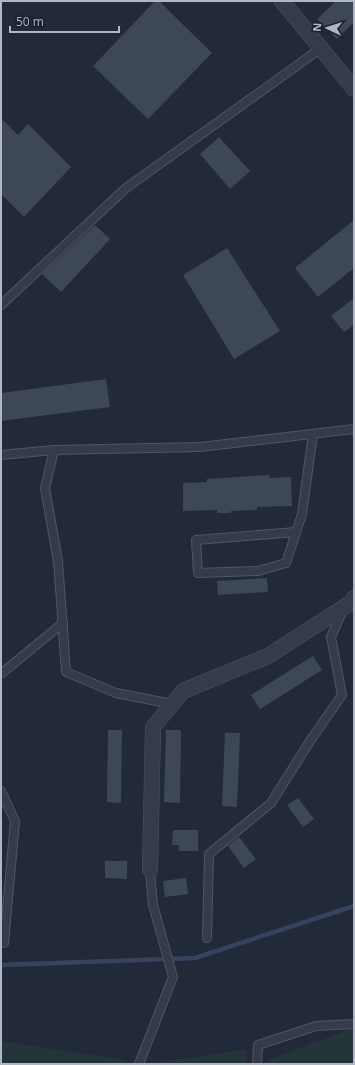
<svg xmlns="http://www.w3.org/2000/svg" width="355" height="1065" font-family="'Open Sans',sans-serif">
	<style>
		.green { fill: #243539 }
		.lines { fill: none; stroke-linecap: round; stroke-linejoin: round }
		.stream { stroke: #36425f; stroke-width: 4.5 }
		.building { fill: #3e4758 }
		.service-casing { stroke: #505663; stroke-width: 10 }
		.minor-casing { stroke: #505663; stroke-width: 16 }
		.service { stroke: #353b49; stroke-width: 8 }
		.minor { stroke: #353b49; stroke-width: 15 }
	</style>
	<rect width="100%" height="100%" fill="#222938"/>
	<g class="green">
		<path d="M 348,1030 L 354,1031 L 354,1064 L 267,1064 L 267,1060 Z"/>
		<path d="M 1,1041 L 126,1060 L 125,1064 L 1,1064 Z"/>
		<path d="M 247,1049 L 246,1064 L 154,1064 L 154,1063 Z"/>
	</g>
	<g class="lines">
		<path class="stream" d="M 1,965 L 195,958 L 354,906"/>
	</g>
	<g class="building">
		<path d="M 155,1 L 159,1 L 212,53 L 148,119 L 93,66 Z"/>
		<path d="M 336,1 L 354,1 L 354,22 L 337,39 L 317,19 Z"/>
		<path d="M 1,118 L 18,135 L 28,124 L 71,167 L 24,217 L 1,194 Z"/>
		<path d="M 219,137 L 250,171 L 230,189 L 200,154 Z"/>
		<path d="M 354,220 L 354,268 L 318,297 L 295,268 Z"/>
		<path d="M 95,225 L 110,239 L 61,292 L 42,274 Z"/>
		<path d="M 227,248 L 280,331 L 234,359 L 183,275 Z"/>
		<path d="M 354,298 L 354,325 L 344,332 L 331,316 Z"/>
		<path d="M 106,379 L 110,407 L 1,421 L 1,393 Z"/>
		<path d="M 269,475 L 270,478 L 291,477 L 292,506 L 257,507 L 257,510 L 231,511 L 231,513 L 217,513 L 217,510 L 183,511 L 183,483 L 207,482 L 207,479 Z"/>
		<path d="M 267,578 L 268,592 L 218,595 L 217,581 Z"/>
		<path d="M 313,656 L 322,670 L 260,709 L 251,695 Z"/>
		<path d="M 108,730 L 122,730 L 121,803 L 107,802 Z"/>
		<path d="M 166,730 L 181,730 L 180,803 L 164,802 Z"/>
		<path d="M 225,733 L 240,733 L 237,807 L 222,806 Z"/>
		<path d="M 298,798 L 314,819 L 303,827 L 287,805 Z"/>
		<path d="M 173,830 L 198,830 L 198,851 L 179,851 L 179,845 L 172,845 Z"/>
		<path d="M 239,837 L 256,859 L 244,868 L 228,846 Z"/>
		<path d="M 105,861 L 127,861 L 127,879 L 105,878 Z"/>
		<path d="M 186,878 L 188,894 L 165,897 L 163,881 Z"/>
	</g>
	<g class="lines">
		<g class="service-casing">
			<g id="service">
				<path d="M 1,305 L 126,188 L 320,49"/>
				<path d="M 54,450 L 45,488 L 58,561 L 66,672 L 116,693 L 172,704"/>
				<path d="M 1,455 L 54,450 L 200,447 L 354,429"/>
				<path d="M 296,532 L 196,540 L 198,573 L 258,571 L 286,563 L 302,514 L 313,434"/>
				<path d="M 1,674 L 63,623"/>
				<path d="M 1,791 L 15,821 L 4,943"/>
				<path d="M 207,938 L 209,854 L 271,803 L 310,741 L 342,695 L 331,637 L 343,610"/>
				<path d="M 139,1064 L 173,977 L 153,905 L 150,870"/>
				<path d="M 257,1064 L 258,1045 L 316,1026 L 354,1024"/>
			</g>
		</g>
		<g class="minor-casing">
			<g id="minor">
				<path d="M 282,1 L 354,89"/>
				<path d="M 150,870 L 153,727 L 183,691 L 268,656 L 352,602 L 354,598"/>
			</g>
		</g>
		<use href="#service" class="service"/>
		<use href="#minor" class="minor"/>
	</g>
	<rect width="355" height="1065" fill="none" stroke="#b0b6c5" stroke-width="4"/>
	<g transform="translate(327 28) rotate(274)" stroke="#1b202d" stroke-width="3" paint-order="stroke">
	<path d="M0-3L7 15L0 10L-7 15Z" fill="#b0b6c5"/>
	<text y="-6" font-size="11" font-weight="bold" text-anchor="middle" fill="#b0b6c5">N</text>
	</g>
	<path d="M10 26v6h109v-6" fill="none" stroke="#b0b6c5" stroke-width="2"/>
	<text x="16" y="26" font-size="12" fill="#b0b6c5" stroke="#1b202d" stroke-width="3" paint-order="stroke">50 m</text>
</svg>
